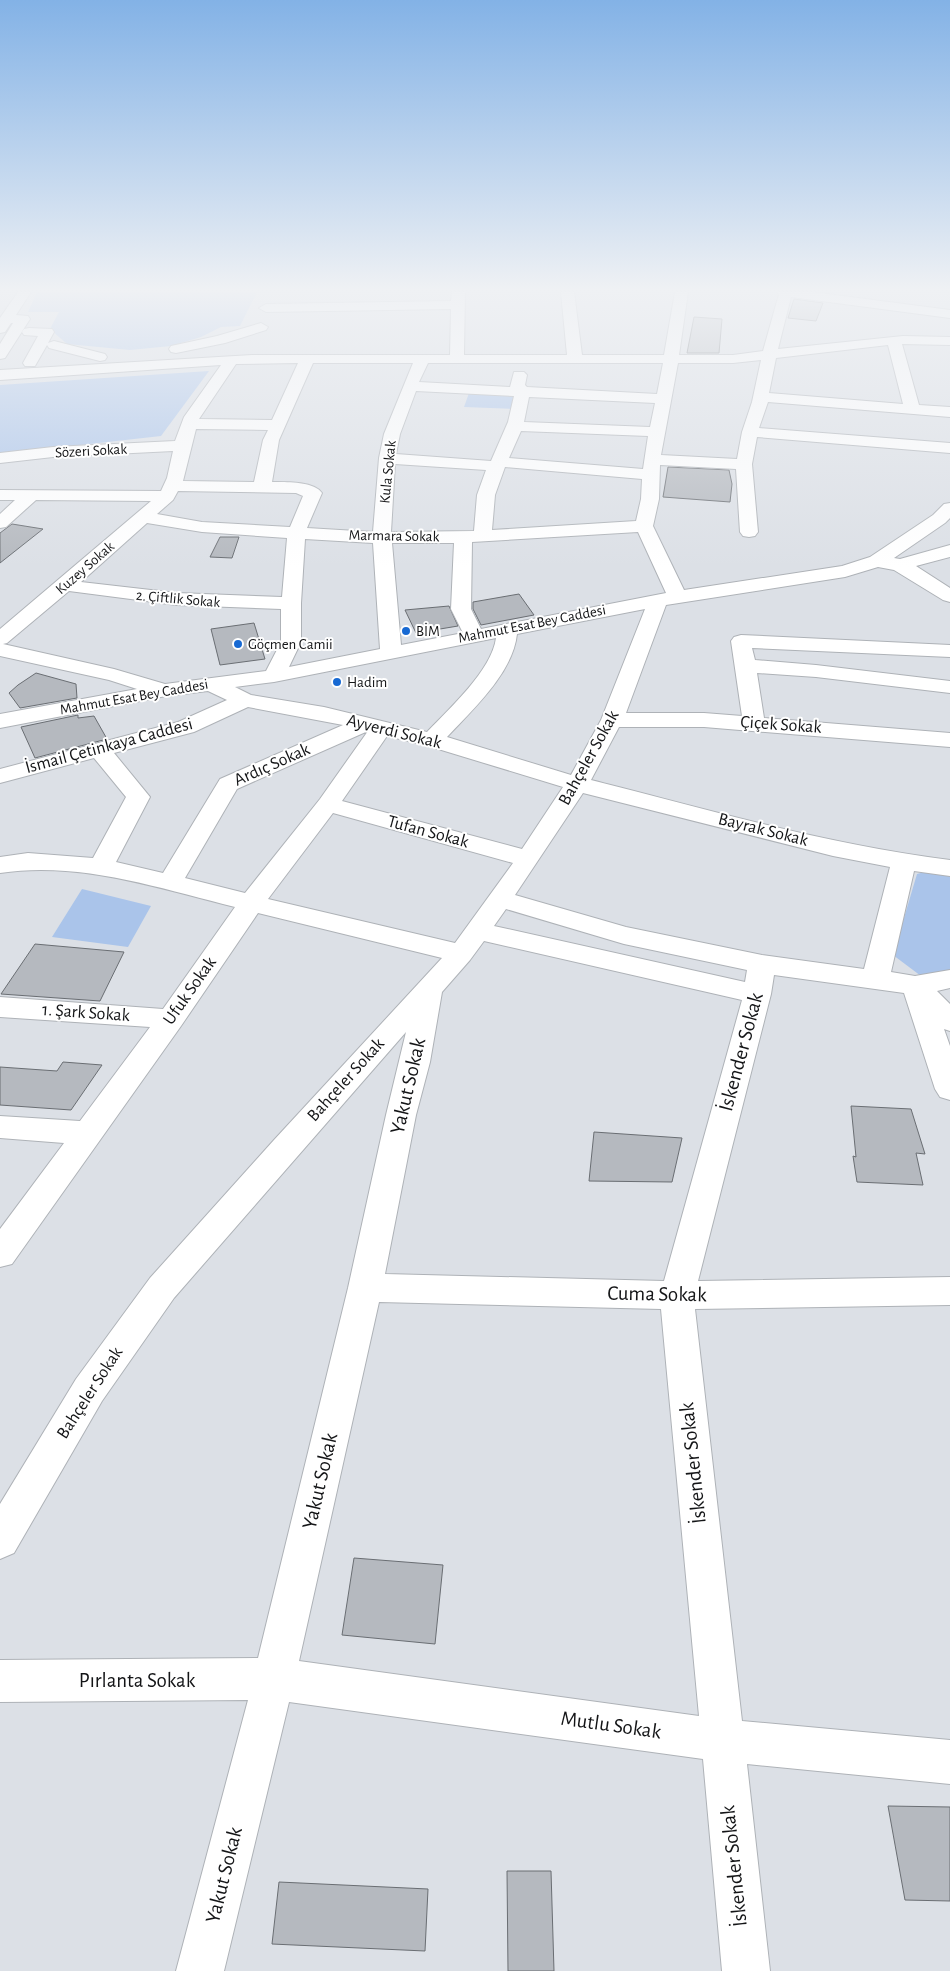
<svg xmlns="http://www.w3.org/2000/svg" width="950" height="1971" font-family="'Alegreya Sans',sans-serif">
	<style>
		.green { fill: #aac4ea }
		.building { fill: #b5b9bf; stroke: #6a6e73 }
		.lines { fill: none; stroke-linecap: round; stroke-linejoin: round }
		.minor-casing { stroke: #aeb2b7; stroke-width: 2 }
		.minor { fill: #fff; fill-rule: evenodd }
		.poi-dot { fill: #1769d3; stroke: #fff; stroke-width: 2 }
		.labels { text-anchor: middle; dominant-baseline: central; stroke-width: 4; stroke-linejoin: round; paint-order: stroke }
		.far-street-label { font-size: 15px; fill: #141517; stroke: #fff }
		.far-poi-label { font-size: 15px; fill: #141517; stroke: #fff; text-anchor: start }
		.street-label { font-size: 18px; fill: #141517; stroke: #fff }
		.near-street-label { font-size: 21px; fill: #141517; stroke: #fff }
	</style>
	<rect width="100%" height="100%" fill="#dce0e6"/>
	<g class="green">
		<path d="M 37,292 L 257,292 L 240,326 L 221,327 L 201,337 L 171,346 L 130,350 L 67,344 L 50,329 L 59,312 L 28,312 Z"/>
		<path d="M 209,371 L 161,436 L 0,454 L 0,385 Z"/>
		<path d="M 469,393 L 517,396 L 515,409 L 464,407 Z"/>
		<path d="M 928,871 L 950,873 L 950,971 L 921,976 L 893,955 L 917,874 Z"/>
		<path d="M 82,889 L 151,906 L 128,947 L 52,937 Z"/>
	</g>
	<g class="building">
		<path d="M 794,299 L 823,303 L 816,321 L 788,318 Z"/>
		<path d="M 694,317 L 722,319 L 719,353 L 687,353 Z"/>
		<path d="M 668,467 L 729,470 L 732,484 L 730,502 L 663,497 Z"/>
		<path d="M 12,524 L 43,529 L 0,563 L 0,533 Z"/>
		<path d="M 220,537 L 239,537 L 232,558 L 210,557 Z"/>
		<path d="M 519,594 L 534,615 L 481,625 L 473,609 L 473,602 Z"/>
		<path d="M 449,606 L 458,626 L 416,633 L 405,610 Z"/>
		<path d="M 254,623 L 265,659 L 220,665 L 211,629 Z"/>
		<path d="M 36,673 L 76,684 L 77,698 L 20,708 L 9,693 L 18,685 Z"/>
		<path d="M 78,715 L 78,718 L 94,716 L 107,739 L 35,758 L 21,727 Z"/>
		<path d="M 35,944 L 124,952 L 100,1001 L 1,994 Z"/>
		<path d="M 63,1062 L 102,1065 L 71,1110 L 0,1105 L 0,1067 L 57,1071 Z"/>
		<path d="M 851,1106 L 911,1109 L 925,1154 L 916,1153 L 923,1185 L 857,1182 L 853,1156 L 856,1157 Z"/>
		<path d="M 594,1132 L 682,1138 L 672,1182 L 589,1181 Z"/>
		<path d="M 354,1558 L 443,1565 L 435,1644 L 342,1635 Z"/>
		<path d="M 888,1806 L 950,1807 L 950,1901 L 905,1900 Z"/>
		<path d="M 507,1871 L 551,1871 L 554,1971 L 508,1971 Z"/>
		<path d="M 279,1882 L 428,1889 L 425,1951 L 272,1944 Z"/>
	</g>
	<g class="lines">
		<g class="minor-casing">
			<g id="minor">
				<path d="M 18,292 L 31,292 L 16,315 L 28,316 L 30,319 L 5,358 L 0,359 L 0,344 L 13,323 L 11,323 L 5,332 L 0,333 L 0,318 Z"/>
				<path d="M 452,292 L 465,292 L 464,355 L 567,355 L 561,292 L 574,292 L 582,355 L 664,355 L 675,292 L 688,292 L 679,355 L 733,355 L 763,351 L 779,294 L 778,292 L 812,292 L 950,310 L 950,318 L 791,297 L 778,349 L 903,336 L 950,337 L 950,345 L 902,344 L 919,405 L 950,407 L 950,417 L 768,402 L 759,428 L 950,443 L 950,453 L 757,437 L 752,464 L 758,532 L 755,536 L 749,537 L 743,536 L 740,532 L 736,469 L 660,465 L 659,499 L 653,526 L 684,590 L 842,566 L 870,557 L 933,515 L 944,504 L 950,503 L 950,518 L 945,523 L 894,558 L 900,559 L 950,545 L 950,557 L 916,566 L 950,588 L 950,602 L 943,600 L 894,570 L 878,567 L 845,577 L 666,605 L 626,713 L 704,713 L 742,716 L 731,641 L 734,637 L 741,635 L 950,645 L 950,657 L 752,648 L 755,660 L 816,665 L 950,681 L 950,693 L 816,677 L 757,673 L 764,718 L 950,733 L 950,747 L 704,727 L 619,727 L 591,780 C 710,810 828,845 950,860 L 950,876 L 914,871 L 891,972 L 915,976 L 950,970 L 950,988 L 937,991 L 950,1004 L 950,1031 L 944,1029 L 950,1046 L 950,1100 L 940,1097 L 935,1089 L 904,993 L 774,975 L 771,994 L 698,1281 L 950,1277 L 950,1305 L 695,1309 L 742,1721 L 950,1740 L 950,1784 L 747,1764 L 770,1971 L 722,1971 L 703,1759 L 289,1702 L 224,1971 L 176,1971 L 248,1700 L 0,1702 L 0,1660 L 258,1658 L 348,1288 L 386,1115 L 406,1032 L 174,1298 L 102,1401 L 14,1553 L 0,1559 L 0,1504 L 76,1379 L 150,1278 L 274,1140 L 442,958 L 258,913 L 181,1026 L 12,1264 L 0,1267 L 0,1229 L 64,1143 L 0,1138 L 0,1116 L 80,1121 L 150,1027 L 0,1017 L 0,997 L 163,1009 L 235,907 C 158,888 80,861 0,873 L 0,857 L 28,853 L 93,858 L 126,797 L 94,758 L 0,783 L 0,769 L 178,722 L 227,700 L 208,691 L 166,696 L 0,728 L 0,714 L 137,689 L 109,680 L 0,656 L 0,629 L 151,501 L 36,500 L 6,527 L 0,528 L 0,514 L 15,500 L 0,500 L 0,490 L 161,491 L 167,478 L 173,451 L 53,457 L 0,463 L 0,453 L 53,447 L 175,441 L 184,417 L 221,365 L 0,380 L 0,370 L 252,355 L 450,355 L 451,309 L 266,312 L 259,308 L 266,304 L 451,301 ZM 888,345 L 903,404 L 769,393 L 776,358 ZM 761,360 L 752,402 L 742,432 L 737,459 L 661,455 L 678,363 L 733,363 ZM 298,363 L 272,420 L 199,419 L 236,364 ZM 313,363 L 413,363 L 384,434 L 379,458 L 373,532 L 307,528 L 322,493 C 314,481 285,482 272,482 L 279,440 ZM 428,363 L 663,363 L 657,394 L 527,387 L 525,385 L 527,375 L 524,372 L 514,372 L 510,387 L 419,382 ZM 416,391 L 514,396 L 508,422 L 491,461 L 396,454 L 400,434 ZM 529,397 L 655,403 L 650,427 L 524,422 ZM 196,429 L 268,430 L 263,440 L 254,482 L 183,481 ZM 521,431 L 648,436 L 643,469 L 509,458 ZM 395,464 L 486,470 L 477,495 L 474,531 L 391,532 ZM 505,467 L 642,479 L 641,499 L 636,521 L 492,530 L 495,495 ZM 178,491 L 296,493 L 303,496 L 290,527 L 202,522 L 157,514 L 173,500 ZM 147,523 L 202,532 L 287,538 L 282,597 L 177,593 L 81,582 ZM 638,532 L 666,593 L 481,629 L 471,609 L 472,542 ZM 305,539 L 373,543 L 380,649 L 289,667 L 301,642 L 301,603 ZM 392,543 L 454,543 L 451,609 L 463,633 L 401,645 ZM 69,591 L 177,605 L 281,609 L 281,642 L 266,671 L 165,684 L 114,669 L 3,644 L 7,643 ZM 645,609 L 601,720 L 571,775 L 447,737 C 472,710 513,673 517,634 ZM 496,638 C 492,670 449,709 427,732 L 324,707 L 251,695 L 235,687 L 274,682 ZM 248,707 L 343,725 L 220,779 L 163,873 L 116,862 L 150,797 L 114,753 L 194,732 ZM 368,731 L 320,799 L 245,893 L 185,878 L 237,789 ZM 387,736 L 425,745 L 563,787 L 522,849 L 342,801 ZM 583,793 L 833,856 L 890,867 L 864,969 L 762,955 L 626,927 L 515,895 ZM 333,813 L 513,863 L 455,943 L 268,899 ZM 506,909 L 624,944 L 747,970 L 745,982 L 494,926 ZM 484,941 L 742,1000 L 664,1281 L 385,1274 L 416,1115 L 430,1062 L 442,992 L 470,960 ZM 379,1302 L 661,1309 L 699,1716 L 299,1661 Z"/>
				<path d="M 261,323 L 268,327 L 266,330 L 225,343 L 176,353 L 171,352 L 169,349 L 171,346 L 217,336 Z"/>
				<path d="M 29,328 L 52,329 L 54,332 L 48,343 L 54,341 L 105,354 L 107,357 L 105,360 L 100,361 L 49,348 L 47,345 L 35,366 L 25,366 L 23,363 L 38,336 L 24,335 L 22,332 L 24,329 Z"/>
			</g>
		</g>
		<use href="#minor" class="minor"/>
	</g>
	<linearGradient id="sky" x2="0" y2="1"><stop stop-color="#83b2e6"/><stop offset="0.51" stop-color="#eff1f4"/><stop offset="1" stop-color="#eff1f4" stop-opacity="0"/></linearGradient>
	<rect width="950" height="568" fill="url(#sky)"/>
	<g class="poi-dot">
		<circle cx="406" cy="631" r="5"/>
		<circle cx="238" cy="644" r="5"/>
		<circle cx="337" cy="682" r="5"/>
	</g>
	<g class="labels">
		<g class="far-street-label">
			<text transform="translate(91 451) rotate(-3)">Sözeri Sokak</text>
			<text transform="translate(388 472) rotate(-84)">Kula Sokak</text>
			<text transform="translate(394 536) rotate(1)">Marmara Sokak</text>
			<text transform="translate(85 568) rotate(-41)">Kuzey Sokak</text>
			<text transform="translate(178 599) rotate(5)">2. Çiftlik Sokak</text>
			<text transform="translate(532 624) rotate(-11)">Mahmut Esat Bey Caddesi</text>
			<text transform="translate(134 697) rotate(-10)">Mahmut Esat Bey Caddesi</text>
		</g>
		<g class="far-poi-label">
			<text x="416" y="631">BİM</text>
			<text x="248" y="644">Göçmen Camii</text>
			<text x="347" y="682">Hadim</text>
		</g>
		<g class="street-label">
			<text transform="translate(781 725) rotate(4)">Çiçek Sokak</text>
			<text transform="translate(394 732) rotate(14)">Ayverdi Sokak</text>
			<text transform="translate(109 746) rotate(-15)">İsmail Çetinkaya Caddesi</text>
			<text transform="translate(589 758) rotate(-61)">Bahçeler Sokak</text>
			<text transform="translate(272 765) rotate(-24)">Ardıç Sokak</text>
			<text transform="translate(763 830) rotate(14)">Bayrak Sokak</text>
			<text transform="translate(428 832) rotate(15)">Tufan Sokak</text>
			<text transform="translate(190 991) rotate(-55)">Ufuk Sokak</text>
			<text transform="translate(86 1013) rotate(4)">1. Şark Sokak</text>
			<text transform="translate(346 1080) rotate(-48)">Bahçeler Sokak</text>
			<text transform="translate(90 1393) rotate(-57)">Bahçeler Sokak</text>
		</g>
		<g class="near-street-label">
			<text transform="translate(741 1052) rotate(-75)">İskender Sokak</text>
			<text transform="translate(408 1086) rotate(-77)">Yakut Sokak</text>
			<text transform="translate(657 1294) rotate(1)">Cuma Sokak</text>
			<text transform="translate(693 1463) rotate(-96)">İskender Sokak</text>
			<text transform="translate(320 1481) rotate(-77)">Yakut Sokak</text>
			<text x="137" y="1680">Pırlanta Sokak</text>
			<text transform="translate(611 1725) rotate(8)">Mutlu Sokak</text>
			<text transform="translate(734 1866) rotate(-96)">İskender Sokak</text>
			<text transform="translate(224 1875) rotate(-76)">Yakut Sokak</text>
		</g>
	</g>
</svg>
